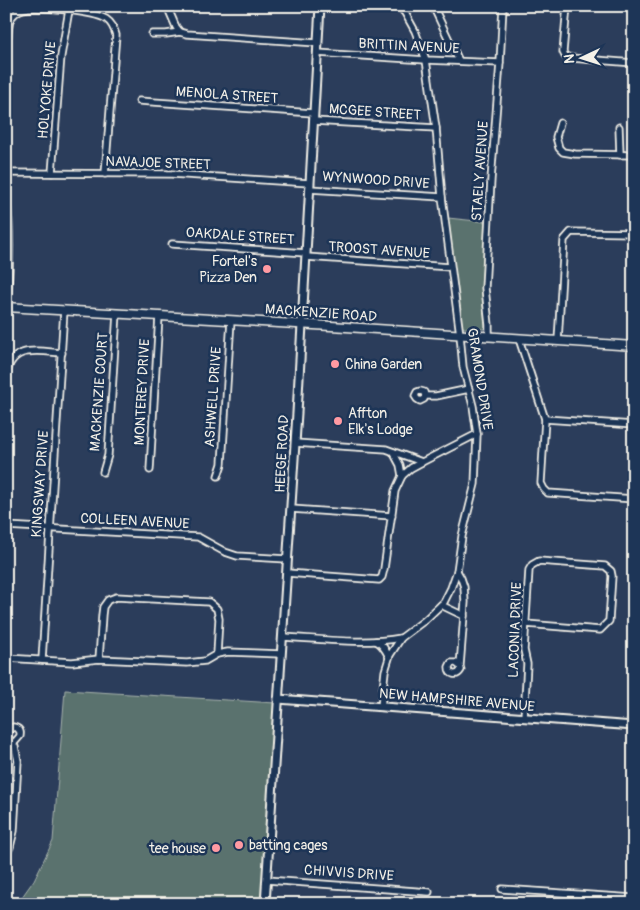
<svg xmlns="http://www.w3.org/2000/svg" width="640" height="910" font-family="Pangolin,sans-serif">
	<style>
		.green { fill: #5a726e; stroke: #a7b2ab }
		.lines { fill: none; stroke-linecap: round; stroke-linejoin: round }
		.minor-casing { stroke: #f4f1e8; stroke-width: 9 }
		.tertiary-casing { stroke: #f4f1e8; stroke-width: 11 }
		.secondary-casing { stroke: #f4f1e8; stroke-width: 11 }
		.minor { stroke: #1d3557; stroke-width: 5.5 }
		.tertiary { stroke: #1d3557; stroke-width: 7 }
		.secondary { stroke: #1d3557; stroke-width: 8 }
		.poi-dot { fill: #ff9aa2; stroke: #1d3557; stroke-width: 2 }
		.labels { text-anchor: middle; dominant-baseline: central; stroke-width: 5; stroke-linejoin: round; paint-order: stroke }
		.street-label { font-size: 14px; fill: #f4f1e8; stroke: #1d3557 }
		.poi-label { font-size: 14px; fill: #f4f1e8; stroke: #1d3557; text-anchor: start }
	</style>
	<rect width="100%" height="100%" fill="#2b3d5b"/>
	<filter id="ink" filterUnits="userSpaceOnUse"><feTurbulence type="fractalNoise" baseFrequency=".02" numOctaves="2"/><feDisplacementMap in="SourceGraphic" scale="10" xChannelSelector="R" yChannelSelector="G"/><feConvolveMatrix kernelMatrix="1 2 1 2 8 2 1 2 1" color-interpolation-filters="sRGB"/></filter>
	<g filter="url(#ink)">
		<g class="green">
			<path d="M 448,218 L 486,222 C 484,249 480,278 483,306 C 484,313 487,322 484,329 L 464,328 L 461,326 Z"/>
			<path d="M 65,690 L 275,703 L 261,904 L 17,904 L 34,880 L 53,841 Z"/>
		</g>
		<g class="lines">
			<g class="minor-casing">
				<g id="minor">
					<path d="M 10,6 L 7,9 L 7,13 L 10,20"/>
					<path d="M 167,6 L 176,27 L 180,32"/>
					<path d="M 433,6 L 459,61"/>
					<path d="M 567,6 L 563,52 L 565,56 L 571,58 L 634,63"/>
					<path d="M 152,34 L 166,34 L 180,32 L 187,34 L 317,43"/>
					<path d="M 317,53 L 426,60 L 500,63"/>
					<path d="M 6,63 C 7,54 7,25 11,18 C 14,14 18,10 23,9 C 36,5 95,12 106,19 C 112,23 114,28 116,35 L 105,174"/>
					<path d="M 139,101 L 313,113"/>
					<path d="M 313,121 L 436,128"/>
					<path d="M 560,123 L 556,137 L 559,148 L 563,152 L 575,154 L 634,155"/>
					<path d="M 619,127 L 620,155"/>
					<path d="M 6,173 L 171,174 L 309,183"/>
					<path d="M 52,173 L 61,56 L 69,10"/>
					<path d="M 309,189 L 442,197"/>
					<path d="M 6,196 C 12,233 9,270 7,307"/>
					<path d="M 172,244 L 306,253"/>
					<path d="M 306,257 L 450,267"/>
					<path d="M 489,337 L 489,325 L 485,288 L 491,180 L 500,63 L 503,6"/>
					<path d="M 519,339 L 545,419 L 541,483 L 544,489 L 548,493 L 634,499"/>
					<path d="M 558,341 L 564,240 L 571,232 L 634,233"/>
					<path d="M 6,379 C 9,344 36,351 62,353"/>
					<path d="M 425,396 L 424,392 L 420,391 L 417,392 L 415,396 L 417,399 L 420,401 L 424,399 L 425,396 L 436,396 L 469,389"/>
					<path d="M 545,419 L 634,425"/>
					<path d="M 295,443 L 386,449 L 422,462"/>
					<path d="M 393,452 L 400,465 L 402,476"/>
					<path d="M 150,470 L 159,316"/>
					<path d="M 103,472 L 108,455 L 117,313"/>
					<path d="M 218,476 L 222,464 L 231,320"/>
					<path d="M 291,509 L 392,516"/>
					<path d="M 6,526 L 198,537 L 225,552 L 237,556 L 287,559"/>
					<path d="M 457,571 L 461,578 L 464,587 L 465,602 L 460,666 L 461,670 C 457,677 449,675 449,667 L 451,663 L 456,663 L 460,666"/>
					<path d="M 287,573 L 379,580 L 382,577 L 384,569 L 395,491 L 402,476 L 411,468 L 422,462 L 477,434"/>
					<path d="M 441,605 L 464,616"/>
					<path d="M 282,637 C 322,639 362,645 401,638"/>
					<path d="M 376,641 C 383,644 386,651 389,657"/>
					<path d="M 6,658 L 72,662 L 99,659 L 187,663 L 205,661 L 217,654 L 228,652 L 281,654"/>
					<path d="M 99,659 L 102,615 L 103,607 L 108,600 L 116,597 L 209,602 L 217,609 L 219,619 L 217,654"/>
					<path d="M 42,660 L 64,310"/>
					<path d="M 381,707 L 385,671 L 390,655 L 401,638 L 425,620 L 444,602 L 451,588 L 457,571 L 462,536 L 475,484 L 477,434 L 473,406 L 463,367 L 460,335 L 442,197 L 436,128 L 426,60 L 415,31 L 405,13 L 399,6"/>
					<path d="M 524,718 L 527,664 L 524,650 L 529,570 L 532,565 L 539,561 L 605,566 L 611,571 L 612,576 L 609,621 L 600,630 L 526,624"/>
					<path d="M 6,732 L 13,727 C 19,728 21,731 20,736 L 13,744"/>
					<path d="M 6,736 L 11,741 L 15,747 L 18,761 L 14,831 L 10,847 L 6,855"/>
					<path d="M 267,880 L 429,892"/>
					<path d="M 502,889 L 634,898"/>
				</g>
			</g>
			<g class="tertiary-casing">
				<g id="tertiary">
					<path d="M 278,699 L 634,726"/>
					<path d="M 265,904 L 297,413 L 320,6"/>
				</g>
			</g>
			<g class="secondary-casing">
				<path id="secondary" d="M 6,307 L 331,326 L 634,346"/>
			</g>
			<use href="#minor" class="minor"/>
			<use href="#tertiary" class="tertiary"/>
			<use href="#secondary" class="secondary"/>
		</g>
	</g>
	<g class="poi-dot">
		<circle cx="267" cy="269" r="5"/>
		<circle cx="335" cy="364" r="5"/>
		<circle cx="338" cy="421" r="5"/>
		<circle cx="239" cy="845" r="5"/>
		<circle cx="216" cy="848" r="5"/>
	</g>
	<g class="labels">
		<g class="street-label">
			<text transform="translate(409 46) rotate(3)">BRITTIN AVENUE</text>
			<text transform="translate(47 90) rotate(-85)">HOLYOKE DRIVE</text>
			<text transform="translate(227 95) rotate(4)">MENOLA STREET</text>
			<text transform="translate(375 112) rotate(4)">MCGEE STREET</text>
			<text transform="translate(158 163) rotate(2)">NAVAJOE STREET</text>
			<text transform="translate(480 171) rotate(-86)">STAELY AVENUE</text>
			<text transform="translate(376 180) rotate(4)">WYNWOOD DRIVE</text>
			<text transform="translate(240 236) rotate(4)">OAKDALE STREET</text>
			<text transform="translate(379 250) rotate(4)">TROOST AVENUE</text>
			<text transform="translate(321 313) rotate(4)">MACKENZIE ROAD</text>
			<text transform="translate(480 379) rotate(81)">GRAMOND DRIVE</text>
			<text transform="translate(99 392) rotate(-86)">MACKENZIE COURT</text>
			<text transform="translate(142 392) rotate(-87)">MONTEREY DRIVE</text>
			<text transform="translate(213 397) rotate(-86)">ASHWELL DRIVE</text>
			<text transform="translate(282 454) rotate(-87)">HEEGE ROAD</text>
			<text transform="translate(40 484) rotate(-86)">KINGSWAY DRIVE</text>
			<text transform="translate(135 521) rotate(3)">COLLEEN AVENUE</text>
			<text transform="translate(515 630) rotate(-88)">LACONIA DRIVE</text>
			<text transform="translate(457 700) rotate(5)">NEW HAMPSHIRE AVENUE</text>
			<text transform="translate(349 873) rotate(4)">CHIVVIS DRIVE</text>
		</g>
		<g class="poi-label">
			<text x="257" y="261" text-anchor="end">Fortel's<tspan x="257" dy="16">Pizza Den</tspan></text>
			<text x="345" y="364">China Garden</text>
			<text x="348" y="413">Affton<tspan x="348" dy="16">Elk's Lodge</tspan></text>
			<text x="249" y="845">batting cages</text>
			<text x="206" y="848" text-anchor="end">tee house</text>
		</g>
	</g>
	<rect width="640" height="910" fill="none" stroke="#1d3557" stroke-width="25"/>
	<rect x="12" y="12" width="615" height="885" fill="none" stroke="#f4f1e8" stroke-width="2" filter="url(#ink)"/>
	<g transform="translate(582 58) rotate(266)" stroke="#1d3557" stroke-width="4" paint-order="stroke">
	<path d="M0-4L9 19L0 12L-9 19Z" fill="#f4f1e8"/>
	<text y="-8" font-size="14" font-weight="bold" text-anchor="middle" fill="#f4f1e8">N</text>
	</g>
</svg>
